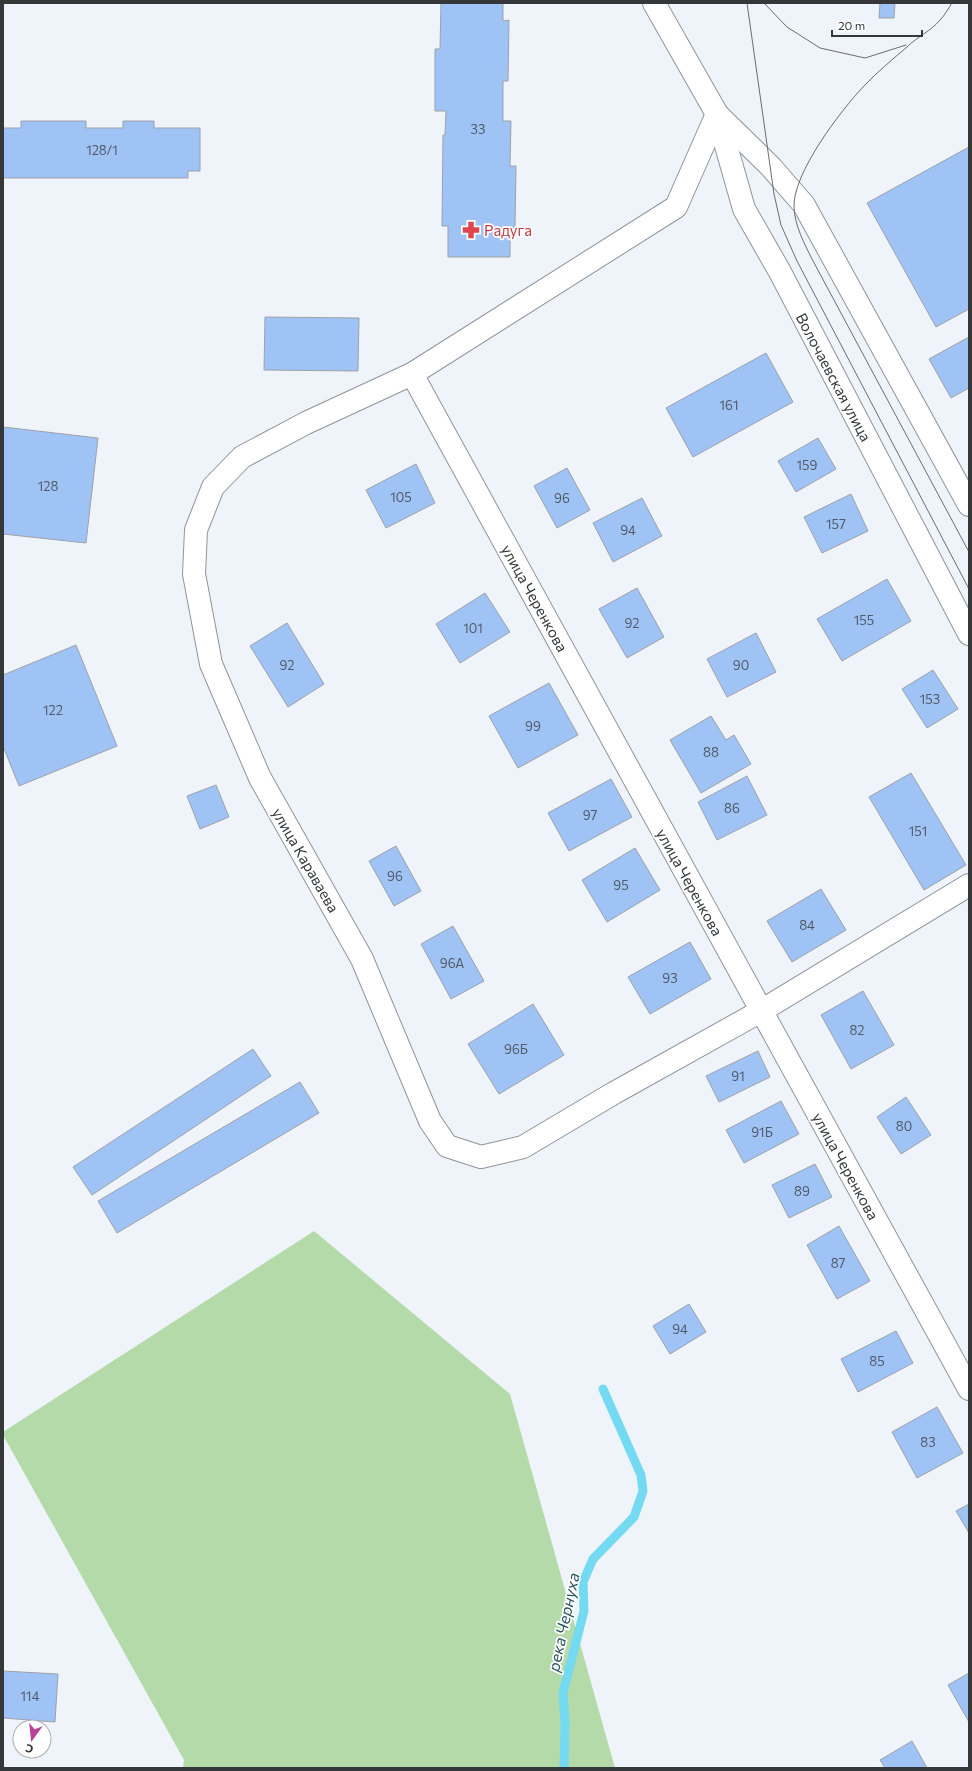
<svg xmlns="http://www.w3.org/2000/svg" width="972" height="1771" font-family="Commissioner,sans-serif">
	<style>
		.green { fill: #b5daa9 }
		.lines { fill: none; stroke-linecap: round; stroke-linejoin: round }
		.stream { stroke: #74daf2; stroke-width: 9 }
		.building { fill: #a0c3f5; stroke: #9da1a8 }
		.minor-casing { stroke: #8f949a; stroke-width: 24 }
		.secondary-casing { stroke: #8f949a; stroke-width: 24 }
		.minor { stroke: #fff; stroke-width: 22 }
		.secondary { stroke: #fff; stroke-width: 22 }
		.tram { stroke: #6a6d70; stroke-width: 1 }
		.labels { text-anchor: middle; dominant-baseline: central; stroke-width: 3.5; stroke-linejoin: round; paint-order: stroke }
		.number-label { font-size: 13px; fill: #505a68 }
		.health-label { font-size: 15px; fill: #be3a42; stroke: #fff; text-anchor: start }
		.street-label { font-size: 15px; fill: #353739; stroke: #fff }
		.water-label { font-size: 16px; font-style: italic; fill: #27545f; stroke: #fff }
	</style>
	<rect width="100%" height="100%" fill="#eff4fb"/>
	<path class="green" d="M 314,1231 L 510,1394 L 615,1768 L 183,1768 L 184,1760 L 3,1435 L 3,1432 Z"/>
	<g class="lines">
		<path class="stream" d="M 564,1768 L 565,1723 L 563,1693 L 584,1611 L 583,1582 L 593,1559 L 634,1517 L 643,1491 L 641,1475 L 603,1389"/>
	</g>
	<g class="building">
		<path d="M 441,3 L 503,3 L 503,21 L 509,20 L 508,81 L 503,81 L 503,121 L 511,121 L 510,166 L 516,166 L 515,227 L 510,227 L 510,257 L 448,257 L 448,226 L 442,226 L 443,135 L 445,135 L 446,111 L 435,111 L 435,49 L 440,49 Z"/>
		<path d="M 880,3 L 895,3 L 894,18 L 879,18 Z"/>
		<path d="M 21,121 L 86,121 L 86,128 L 123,128 L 123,121 L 154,121 L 154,128 L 200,128 L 200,171 L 188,171 L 188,178 L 3,178 L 3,128 L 21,128 Z"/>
		<path d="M 969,147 L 969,309 L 936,327 L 867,203 Z"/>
		<path d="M 265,317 L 359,318 L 358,371 L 264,370 Z"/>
		<path d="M 969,337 L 969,388 L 951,398 L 929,359 Z"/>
		<path d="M 766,353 L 793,402 L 693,457 L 666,408 Z"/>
		<path d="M 3,427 L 98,438 L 86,543 L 3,534 Z"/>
		<path d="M 818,438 L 836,469 L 796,492 L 778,461 Z"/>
		<path d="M 416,464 L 435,503 L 386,528 L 366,490 Z"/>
		<path d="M 567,468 L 590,510 L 557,528 L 534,486 Z"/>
		<path d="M 851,494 L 868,531 L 822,553 L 804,517 Z"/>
		<path d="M 642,498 L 662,536 L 613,562 L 593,523 Z"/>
		<path d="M 887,579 L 911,621 L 842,661 L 817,619 Z"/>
		<path d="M 637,588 L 664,637 L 627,658 L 599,609 Z"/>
		<path d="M 485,593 L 510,632 L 460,663 L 436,624 Z"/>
		<path d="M 287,623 L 324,684 L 288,707 L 250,646 Z"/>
		<path d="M 756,633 L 776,672 L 727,697 L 707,659 Z"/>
		<path d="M 76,645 L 117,746 L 19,786 L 3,746 L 3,675 Z"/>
		<path d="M 933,670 L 958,709 L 927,728 L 902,689 Z"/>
		<path d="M 549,683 L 578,735 L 518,768 L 489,716 Z"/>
		<path d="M 711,716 L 726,740 L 734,735 L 751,764 L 701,793 L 670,740 Z"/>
		<path d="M 911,773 L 966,865 L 924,890 L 869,797 Z"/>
		<path d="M 747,776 L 767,815 L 717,840 L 698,802 Z"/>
		<path d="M 611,779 L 632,817 L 569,851 L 548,813 Z"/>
		<path d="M 216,785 L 229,817 L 200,829 L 187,796 Z"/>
		<path d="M 396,846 L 421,891 L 394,906 L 369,861 Z"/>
		<path d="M 635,848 L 660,890 L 607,922 L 582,880 Z"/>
		<path d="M 821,889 L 846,930 L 792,962 L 767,921 Z"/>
		<path d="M 453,926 L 484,981 L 451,999 L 421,944 Z"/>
		<path d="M 690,942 L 711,979 L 650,1014 L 628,977 Z"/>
		<path d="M 863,991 L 894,1045 L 851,1069 L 821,1015 Z"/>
		<path d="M 533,1004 L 564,1055 L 499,1094 L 468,1044 Z"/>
		<path d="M 253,1049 L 271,1076 L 92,1195 L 73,1167 Z"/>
		<path d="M 758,1051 L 770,1077 L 719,1102 L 706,1076 Z"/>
		<path d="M 300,1082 L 319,1113 L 117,1233 L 98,1201 Z"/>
		<path d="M 906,1097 L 931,1135 L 901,1154 L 877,1117 Z"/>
		<path d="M 781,1101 L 799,1134 L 744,1163 L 726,1130 Z"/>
		<path d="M 815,1164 L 832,1197 L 789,1218 L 772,1185 Z"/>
		<path d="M 839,1226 L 870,1281 L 837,1299 L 807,1245 Z"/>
		<path d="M 689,1304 L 706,1332 L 670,1354 L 653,1326 Z"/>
		<path d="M 896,1331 L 913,1363 L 858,1392 L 841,1359 Z"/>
		<path d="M 937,1407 L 963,1453 L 917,1478 L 892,1432 Z"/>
		<path d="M 969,1504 L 969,1533 L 956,1511 Z"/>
		<path d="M 3,1671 L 58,1674 L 55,1722 L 3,1718 Z"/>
		<path d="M 969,1673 L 969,1722 L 948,1685 Z"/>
		<path d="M 912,1741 L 927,1768 L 885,1768 L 880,1760 Z"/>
	</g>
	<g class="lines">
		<g class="minor-casing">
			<g id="minor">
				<path d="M 717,114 L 676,207 L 412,374 L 306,423 L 242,457 L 213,487 L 196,530 L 194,574 L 211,664 L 260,778 L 362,959 L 430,1121 L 447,1146 L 481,1157 L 523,1147 L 614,1093 L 761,1011 L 969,885"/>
				<path d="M 412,374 L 969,1389"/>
			</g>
		</g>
		<g class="secondary-casing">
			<g id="secondary">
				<path d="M 654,3 L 717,114 L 744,209 L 780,272 L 969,634"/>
				<path d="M 717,114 L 771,167 L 804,205 L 969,505"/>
			</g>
		</g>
		<use href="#minor" class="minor"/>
		<use href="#secondary" class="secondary"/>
		<g class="tram">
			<path d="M 747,3 L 774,194 L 781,225 L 797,261 L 969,589"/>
			<path d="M 764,3 L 787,27 L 820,48 L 865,58 L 906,45"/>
			<path d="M 952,3 C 948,9 945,15 940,20 C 931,31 917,37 907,47 C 893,59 877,72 864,86 C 841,110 792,174 794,208 C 795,226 804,243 812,259 L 969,552"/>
		</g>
	</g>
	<defs>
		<g id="pharmacy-bare" transform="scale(1.38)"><path d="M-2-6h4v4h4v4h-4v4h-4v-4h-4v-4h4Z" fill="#e0444e" stroke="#fff" stroke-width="2.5" paint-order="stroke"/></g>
	</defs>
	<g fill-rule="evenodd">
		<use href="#pharmacy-bare" x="471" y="230"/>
	</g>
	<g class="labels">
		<g class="number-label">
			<text x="478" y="129">33</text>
			<text x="102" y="150">128/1</text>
			<text x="729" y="405">161</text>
			<text x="807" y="465">159</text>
			<text x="48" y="486">128</text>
			<text x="401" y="497">105</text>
			<text x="562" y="498">96</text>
			<text x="836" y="524">157</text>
			<text x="628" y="530">94</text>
			<text x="864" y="620">155</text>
			<text x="632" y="623">92</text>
			<text x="473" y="628">101</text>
			<text x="287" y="665">92</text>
			<text x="741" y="665">90</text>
			<text x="930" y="699">153</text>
			<text x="53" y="710">122</text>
			<text x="533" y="726">99</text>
			<text x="711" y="752">88</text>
			<text x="732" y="808">86</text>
			<text x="590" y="815">97</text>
			<text x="918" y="831">151</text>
			<text x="395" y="876">96</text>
			<text x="621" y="885">95</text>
			<text x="807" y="925">84</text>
			<text x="452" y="963">96А</text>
			<text x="670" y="978">93</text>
			<text x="857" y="1030">82</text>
			<text x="516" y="1049">96Б</text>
			<text x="738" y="1076">91</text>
			<text x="904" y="1126">80</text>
			<text x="762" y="1132">91Б</text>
			<text x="802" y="1191">89</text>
			<text x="838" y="1263">87</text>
			<text x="680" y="1329">94</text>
			<text x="877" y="1361">85</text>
			<text x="928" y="1442">83</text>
			<text x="30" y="1696">114</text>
		</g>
		<g class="health-label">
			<text x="484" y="230">Радуга</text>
		</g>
		<g class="street-label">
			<text transform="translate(834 377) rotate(62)">Волочаевская улица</text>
			<text transform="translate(535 598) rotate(61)">улица Черенкова</text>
			<text transform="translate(306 860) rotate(60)">улица Караваева</text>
			<text transform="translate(690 882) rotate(61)">улица Черенкова</text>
			<text transform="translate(846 1166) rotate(61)">улица Черенкова</text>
		</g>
		<g class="water-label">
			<text transform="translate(563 1622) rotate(-78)">река Чернуха</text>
		</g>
	</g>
	<rect width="972" height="1771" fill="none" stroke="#353739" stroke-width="8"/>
	<g transform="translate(32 1739) rotate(195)"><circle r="19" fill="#ffffff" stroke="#aeafb0"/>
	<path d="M0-3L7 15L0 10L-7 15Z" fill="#b94399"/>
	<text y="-6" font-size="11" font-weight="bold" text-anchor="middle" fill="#353739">С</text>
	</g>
	<path d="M832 30v6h90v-6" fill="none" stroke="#353739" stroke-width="2"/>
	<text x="838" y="30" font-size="12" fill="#353739" stroke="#ffffff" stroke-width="3" paint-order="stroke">20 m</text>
</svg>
